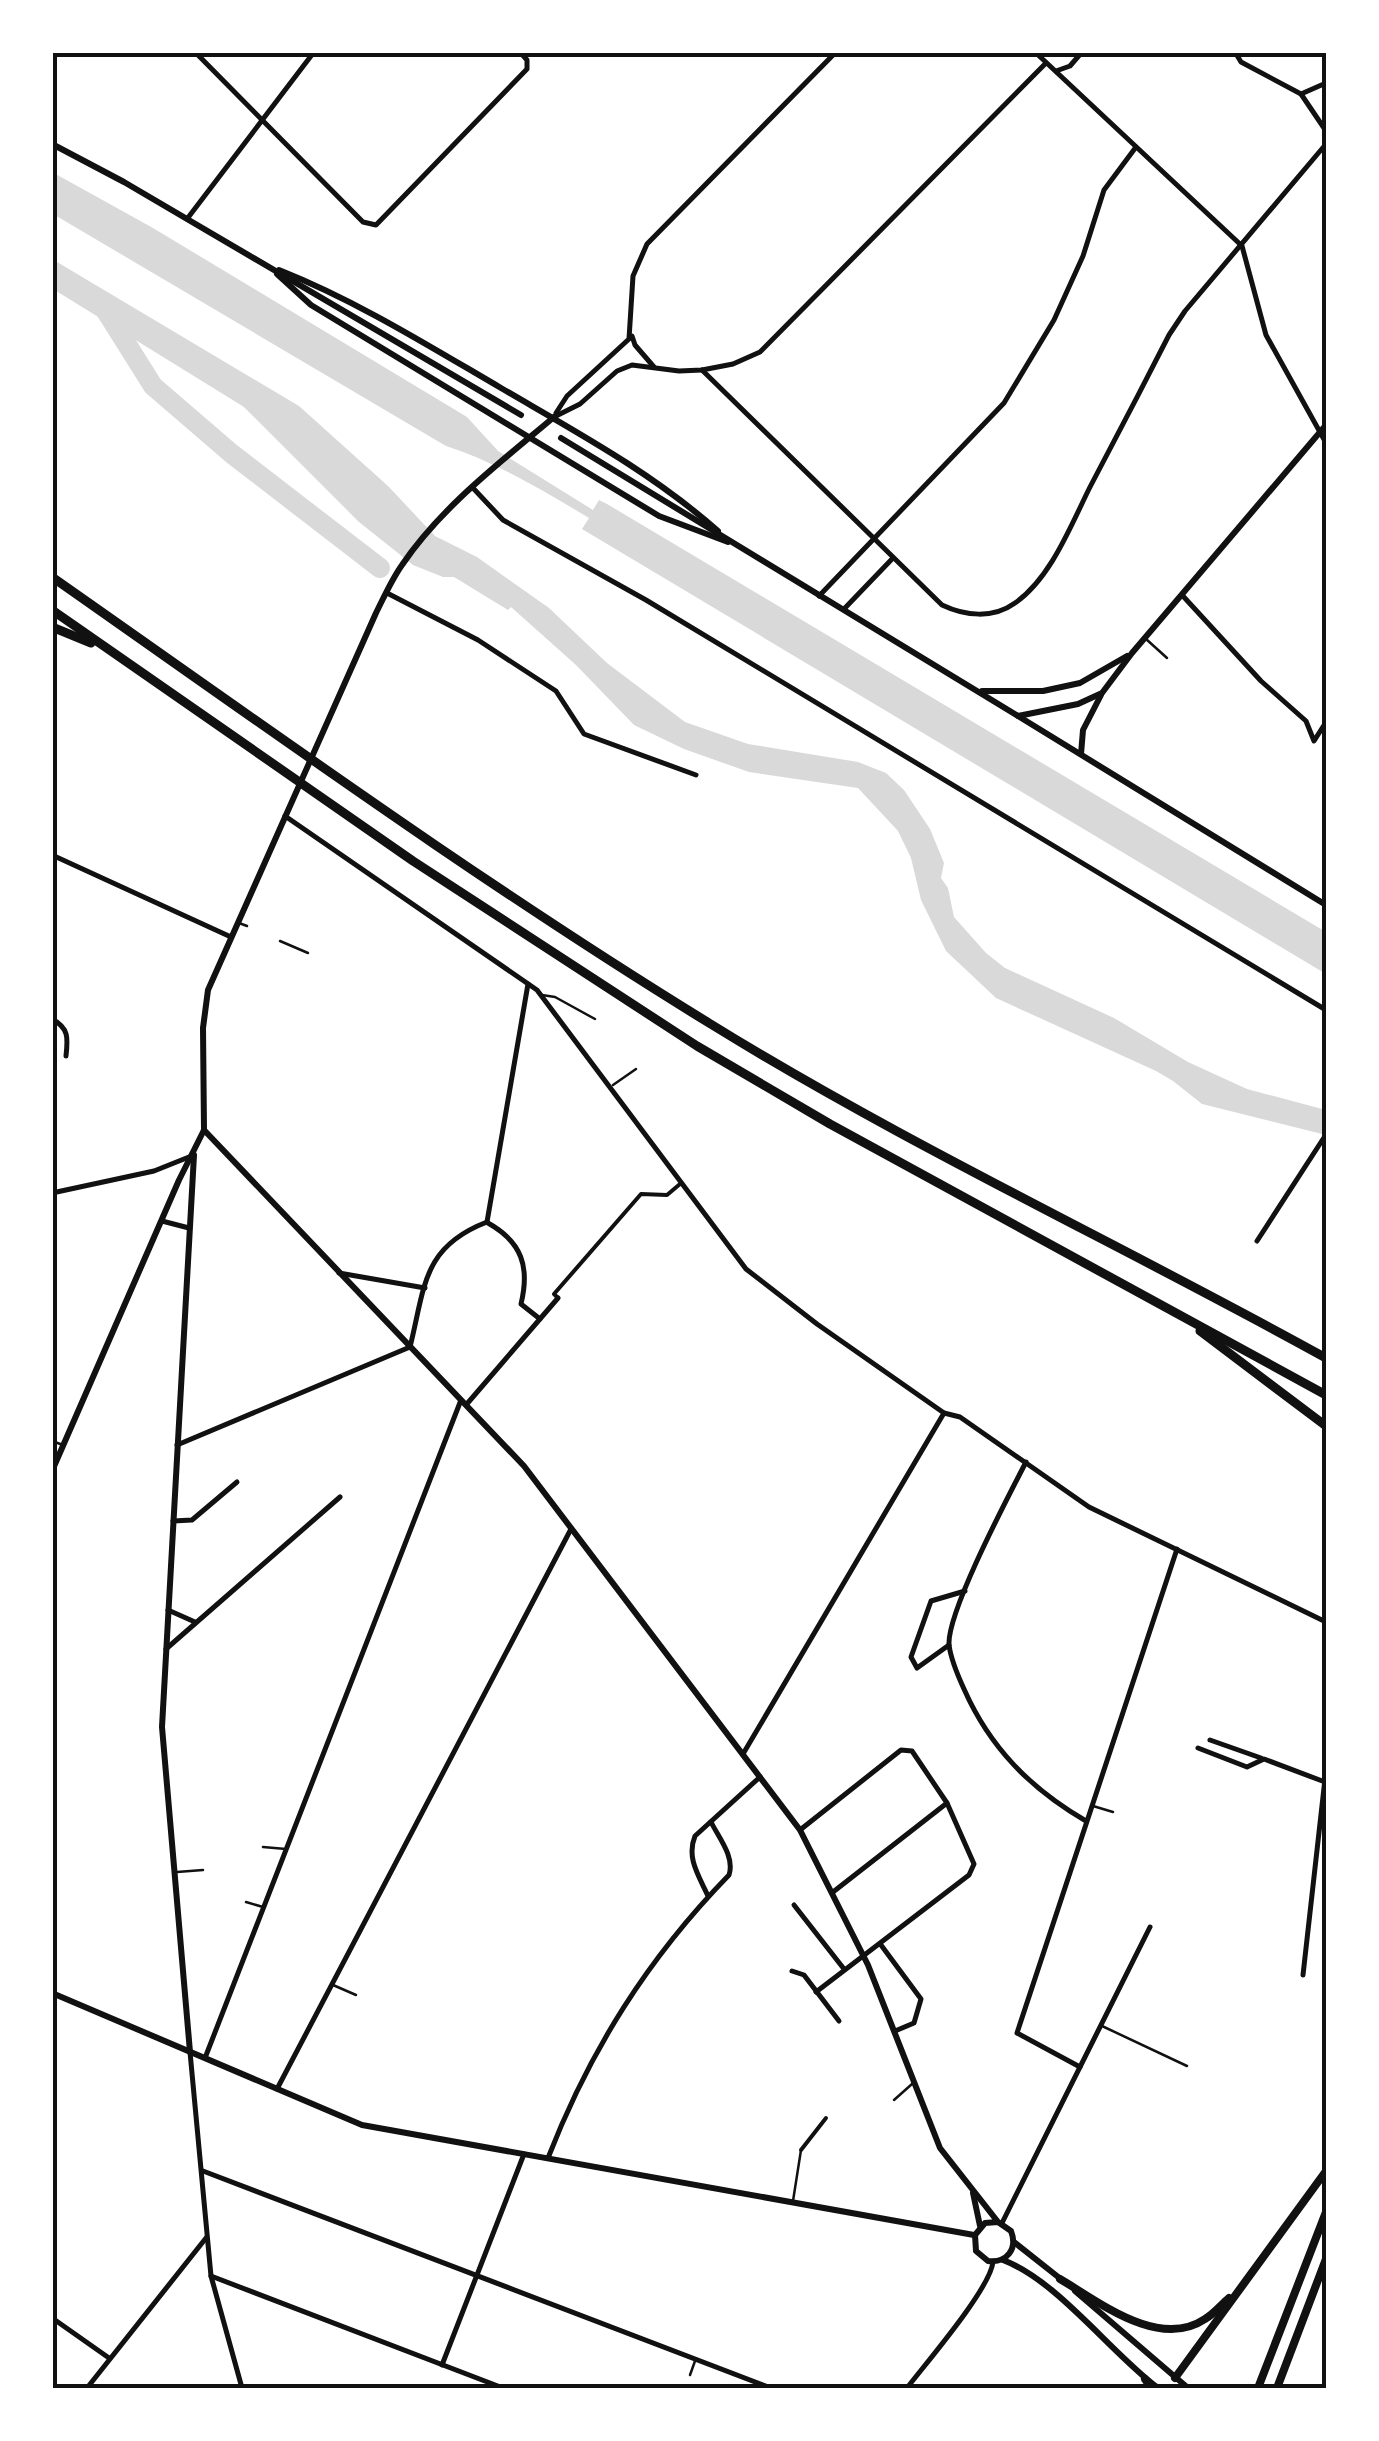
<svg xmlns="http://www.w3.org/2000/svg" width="1379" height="2441" font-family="'Golos Text',sans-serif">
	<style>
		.water { fill: #d9d9d9 }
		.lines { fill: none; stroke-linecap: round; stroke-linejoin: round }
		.river { stroke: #d9d9d9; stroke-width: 20 }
		.service { stroke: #111; stroke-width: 2.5 }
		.pedestrian { stroke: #111; stroke-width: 4 }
		.minor { stroke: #111; stroke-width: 5 }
		.tertiary { stroke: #111; stroke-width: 6 }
		.secondary { stroke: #111; stroke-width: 6 }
		.primary { stroke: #111; stroke-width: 8 }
		.motorway { stroke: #111; stroke-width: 9 }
		.neatline { fill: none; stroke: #111; stroke-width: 4 }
	</style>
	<rect width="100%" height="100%" fill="#fff"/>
	<g class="water">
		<path d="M 52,172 L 153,228 L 467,417 L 498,451 L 593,510 L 599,500 L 607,504 L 1326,932 L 1326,974 L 582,529 L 589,518 C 542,490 498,463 446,446 L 53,214 Z"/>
		<path d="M 52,259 L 299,406 L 388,486 L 435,536 L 477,557 L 549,608 L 607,663 L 685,722 L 748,744 L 858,762 L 886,773 L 904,790 L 930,829 L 944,863 L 941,878 L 948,888 L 954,917 L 986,953 L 1005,968 L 1114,1018 L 1188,1062 L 1247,1089 L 1326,1110 L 1326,1135 L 1202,1104 L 1173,1081 L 1156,1071 L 996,998 L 946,951 L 921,900 L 911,858 L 898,831 L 858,788 L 749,772 L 684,749 L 634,725 L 576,665 L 511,607 L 508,610 L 454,577 L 443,577 L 413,565 L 359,522 L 244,407 L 53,289 Z"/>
	</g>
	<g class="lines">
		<path class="river" d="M 104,308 L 153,386 L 232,454 L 380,568"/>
		<g class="service">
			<path d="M 1146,639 L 1167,658"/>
			<path d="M 239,923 L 247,926"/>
			<path d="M 280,941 L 308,953"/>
			<path d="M 542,995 L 555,997 L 595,1019"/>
			<path d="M 613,1085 L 636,1069"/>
			<path d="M 52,1441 L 63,1445"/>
			<path d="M 1093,1806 L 1113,1812"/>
			<path d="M 263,1847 L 286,1849"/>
			<path d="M 177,1872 L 203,1870"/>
			<path d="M 246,1902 L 263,1907"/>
			<path d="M 333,1985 L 356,1995"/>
			<path d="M 1102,2026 L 1187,2066"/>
			<path d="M 894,2100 L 912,2084"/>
			<path d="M 793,2201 L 801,2150"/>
			<path d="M 690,2375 L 695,2361"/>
		</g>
		<g class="pedestrian">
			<path d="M 558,1298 L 554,1294 L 641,1194 L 667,1195 L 680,1184"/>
			<path d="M 801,2150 L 826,2118"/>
		</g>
		<g class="minor">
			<path d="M 195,52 L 363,222 L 376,225 L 527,69 L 527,60 L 520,52"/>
			<path d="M 1035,52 L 1242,246 L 1266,335 L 1326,443"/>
			<path d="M 1235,52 L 1241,62 L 1301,94 L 1326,131"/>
			<path d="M 1056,71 L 1070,66 L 1082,52"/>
			<path d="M 1301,94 L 1326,83"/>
			<path d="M 187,219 L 314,52"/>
			<path d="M 632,336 L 635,345 L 654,367"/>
			<path d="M 702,370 L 942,605 C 965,616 993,619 1015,603 C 1051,578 1071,525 1090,487 C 1117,436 1143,386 1169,335 L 1185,311 L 1326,144"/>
			<path d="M 556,413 L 567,396 L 629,339 L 633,276 L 647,244 L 836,52"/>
			<path d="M 554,417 L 580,404 L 617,371 L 632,365 L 679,371 L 702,370 L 733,364 L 760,352 L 1046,63"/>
			<path d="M 473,488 L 503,520 L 646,600 L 1326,1010"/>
			<path d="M 387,593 L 478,640 L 556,691 L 584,734 L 696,775"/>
			<path d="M 1182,595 L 1261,681 L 1306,721 L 1314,741 L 1326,722"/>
			<path d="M 819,596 L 1004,403 L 1054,320 L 1083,256 L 1104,190 L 1136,147"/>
			<path d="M 844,609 L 892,559"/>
			<path d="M 285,816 L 537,990 L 746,1269 L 817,1324 L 944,1413 L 960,1417 L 1089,1507 L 1326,1622"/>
			<path d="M 52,855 L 231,937"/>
			<path d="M 52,1019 C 69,1028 68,1038 66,1056"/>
			<path d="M 52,1193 L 154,1171 L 189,1157"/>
			<path d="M 162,1221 L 189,1228"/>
			<path d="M 487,1222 L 528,984"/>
			<path d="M 488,1223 C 522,1242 530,1267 521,1304 L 540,1319"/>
			<path d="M 1257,1241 L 1325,1136 L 1326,1129"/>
			<path d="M 339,1273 L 425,1288"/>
			<path d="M 466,1405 L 558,1298"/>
			<path d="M 177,1445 L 410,1347 C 425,1287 422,1247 487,1222"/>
			<path d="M 1026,1462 C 1008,1497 947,1612 949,1645 C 951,1660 958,1676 964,1689 C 990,1748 1031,1789 1086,1821"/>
			<path d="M 173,1521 L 192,1520 L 237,1482"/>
			<path d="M 168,1610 L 195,1622"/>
			<path d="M 949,1645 L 917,1668 L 911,1657 L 931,1601 L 965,1591"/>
			<path d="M 166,1649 L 340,1497"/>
			<path d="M 1210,1740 L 1261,1758"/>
			<path d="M 1198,1748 L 1247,1767 L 1264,1759 L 1325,1782"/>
			<path d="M 743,1754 L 944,1413"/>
			<path d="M 800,1830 L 901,1750 L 912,1751 L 947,1803 L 974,1864 L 969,1875 L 816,1992"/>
			<path d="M 833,1892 L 947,1803"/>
			<path d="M 708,1896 C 699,1876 686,1858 695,1836 L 760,1777"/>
			<path d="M 794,1905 L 844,1969"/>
			<path d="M 881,1945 L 921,1999 L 914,2023 L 895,2031"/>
			<path d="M 792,1971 L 804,1975 L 839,2021"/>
			<path d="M 1303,1975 L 1326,1770"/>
			<path d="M 190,2052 L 211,2276 L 242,2388"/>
			<path d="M 205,2058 L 461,1400"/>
			<path d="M 1080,2067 L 1017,2033 L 1177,1549"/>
			<path d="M 277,2089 L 571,1529"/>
			<path d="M 548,2158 C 590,2050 648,1958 729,1875 C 735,1857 719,1838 711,1822"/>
			<path d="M 203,2171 L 771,2388"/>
			<path d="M 1002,2223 L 1150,1927"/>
			<path d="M 211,2276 L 503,2388"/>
			<path d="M 55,2320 L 109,2358"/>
			<path d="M 442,2365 L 524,2154"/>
			<path d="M 87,2388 L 206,2238"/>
			<path d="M 907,2388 C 926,2363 990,2289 993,2262"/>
		</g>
		<g class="tertiary">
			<path d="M 279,270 C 357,301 429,346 501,388 C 578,433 651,472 718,531"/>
			<path d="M 277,274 L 311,305 L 659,516 L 728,542"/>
			<path d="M 1018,716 L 1326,905"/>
			<path d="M 204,1130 L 524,1466 L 800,1830 L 868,1965 L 940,2148 L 998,2222 L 1011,2231 C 1018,2249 1007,2263 988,2261 L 976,2251 L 975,2235 L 985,2223 L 998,2222"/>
			<path d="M 52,1471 L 179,1180 L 204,1130 L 203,1028 L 208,990 L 376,613 C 384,597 392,579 402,565 C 441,507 502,461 554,417"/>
			<path d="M 52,1993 L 362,2125 L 974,2235"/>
			<path d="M 190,2052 L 162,1727 L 194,1155"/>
			<path d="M 973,2193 L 980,2226"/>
			<path d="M 1014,2242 L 1062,2280"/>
			<path d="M 1003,2260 C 1058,2281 1110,2352 1158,2388"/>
			<path d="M 1075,2291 L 1188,2388"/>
		</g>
		<g class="secondary">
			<path d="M 52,144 L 124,182 L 521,415"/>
			<path d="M 561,438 L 1018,716 L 1078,704 L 1102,693 L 1132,653 L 1326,425"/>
			<path d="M 982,691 L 1043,691 L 1080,683 L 1127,656"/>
			<path d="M 1081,754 L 1083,730 L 1101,695"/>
		</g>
		<g class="primary">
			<path d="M 1060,2279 C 1099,2302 1159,2350 1205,2319 C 1214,2314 1221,2305 1229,2298"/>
			<path d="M 1175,2378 L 1326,2171"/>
			<path d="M 1145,2379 L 1151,2388"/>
			<path d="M 1258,2388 L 1326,2212"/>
			<path d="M 1277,2388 L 1326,2259"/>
		</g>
		<g class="motorway">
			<path d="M 52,577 C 269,729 484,885 709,1023 C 908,1146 1122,1245 1326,1358"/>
			<path d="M 52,610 L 413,861 L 697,1046 L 830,1124 L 1326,1395"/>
			<path d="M 52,627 L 91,643"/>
			<path d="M 1200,1331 L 1326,1426"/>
		</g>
	</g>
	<rect width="1379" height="2441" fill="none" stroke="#ffffff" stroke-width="110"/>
	<rect x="55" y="55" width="1269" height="2331" class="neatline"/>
</svg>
